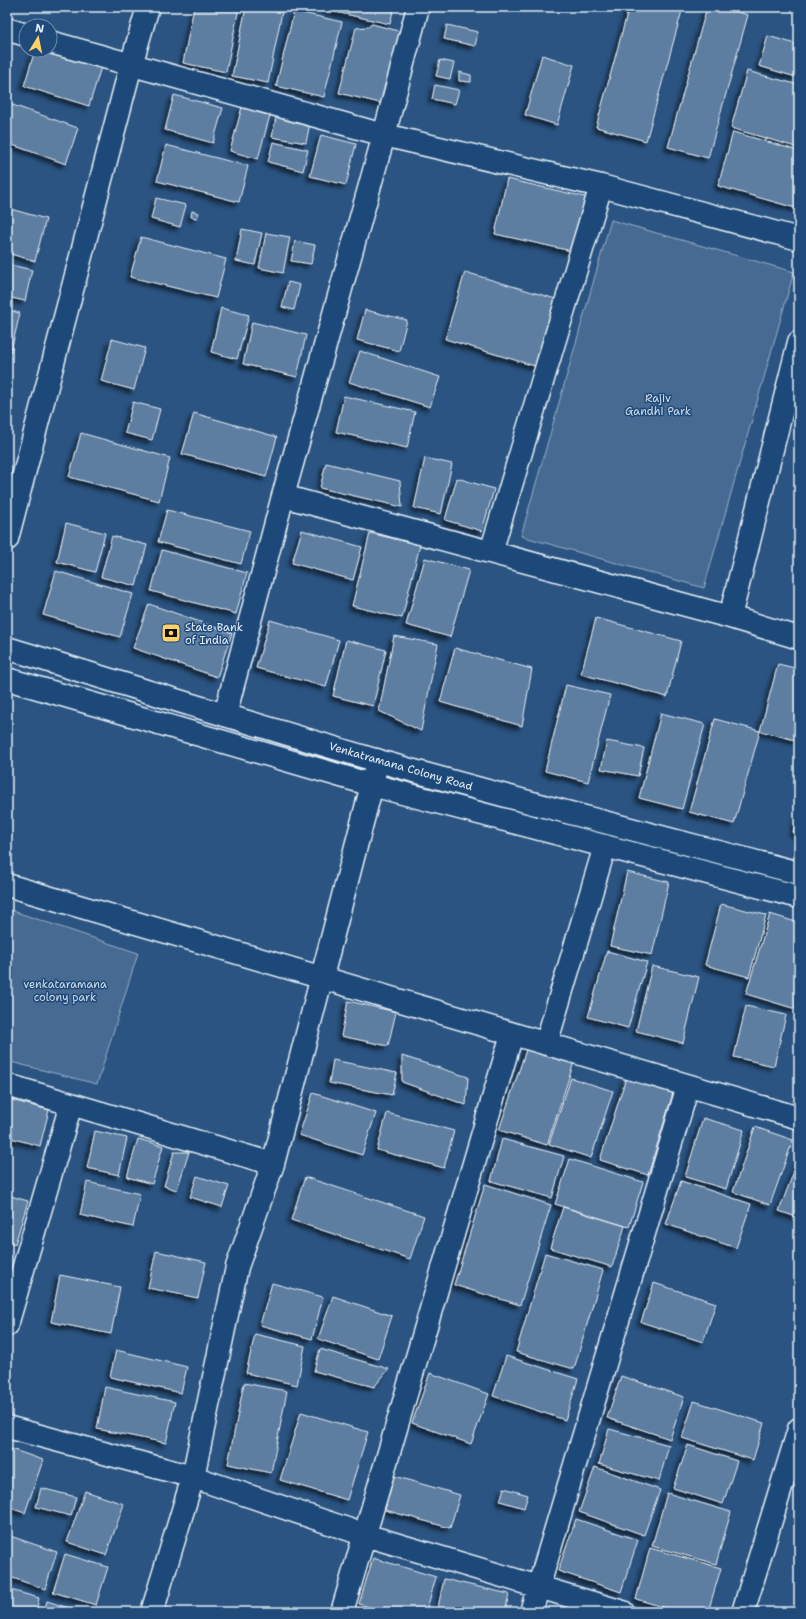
<svg xmlns="http://www.w3.org/2000/svg" width="806" height="1619" font-family="'Shantell Sans',sans-serif">
  <style>
    .green { fill: #476b93; stroke: #98aec6 }
    .building { fill: #5d7da1; stroke: #e8f1f8; filter: url(#shadow) }
    .lines { fill: none; stroke-linecap: round; stroke-linejoin: round }
    .street-casing { stroke: #e8f1f8; stroke-width: 25 }
    .secondary-casing { stroke: #e8f1f8; stroke-width: 25 }
    .street { stroke: #1f4a7a; stroke-width: 22 }
    .secondary { stroke: #1f4a7a; stroke-width: 22 }
    .labels { text-anchor: middle; stroke-width: 3; stroke-linejoin: round; paint-order: stroke }
    .park-label { font-size: 11px; fill: #d0dde9; stroke: #1f4a7a }
    .poi-label { font-size: 11px; fill: #e8f1f8; stroke: #1f4a7a; text-anchor: start }
    .street-label { font-size: 11px; fill: #e8f1f8; stroke: #1f4a7a }
  </style>
  <defs>
    <filter id="shadow"><feDropShadow dx="-3.5" dy="3.5" stdDeviation="2" flood-color="#0009"/></filter>
  </defs>
  <rect width="100%" height="100%" fill="#2b5482"/>
  <filter id="ink" filterUnits="userSpaceOnUse"><feTurbulence type="fractalNoise" baseFrequency=".025" numOctaves="2"/><feDisplacementMap in="SourceGraphic" scale="8" xChannelSelector="R" yChannelSelector="G"/><feConvolveMatrix kernelMatrix="1 2 1 2 8 2 1 2 1" color-interpolation-filters="sRGB"/></filter>
  <g filter="url(#ink)">
    <path class="green" d="M 611,220 L 794,272 L 704,588 L 521,536 Z
      M 7,909 L 138,953 L 97,1084 L 7,1061 Z"/>
    <path class="building" d="M 194,7 L 239,7 L 226,72 L 183,63 Z
      M 246,7 L 257,7 L 282,12 L 268,83 L 232,76 Z
      M 313,7 L 394,7 L 390,24 Z
      M 629,7 L 683,7 L 646,141 L 596,127 Z
      M 707,7 L 721,7 L 748,15 L 708,158 L 668,147 Z
      M 294,11 L 342,22 L 324,97 L 276,86 Z
      M 372,24 L 406,33 L 388,105 L 339,93 L 356,28 L 368,27 Z
      M 447,25 L 478,32 L 475,46 L 444,39 Z
      M 768,36 L 799,45 L 799,78 L 759,66 Z
      M 35,50 L 44,50 L 101,67 L 89,106 L 24,86 Z
      M 542,55 L 574,65 L 557,125 L 525,115 Z
      M 440,60 L 454,63 L 450,79 L 436,76 Z
      M 747,71 L 799,85 L 799,148 L 731,128 Z
      M 459,72 L 471,75 L 471,82 L 459,81 Z
      M 435,85 L 459,90 L 455,104 L 432,99 Z
      M 174,95 L 223,108 L 213,143 L 165,130 Z
      M 7,103 L 78,128 L 66,164 L 7,143 Z
      M 242,107 L 270,115 L 258,159 L 230,151 Z
      M 276,117 L 310,123 L 306,143 L 272,137 Z
      M 733,132 L 799,151 L 799,209 L 718,186 Z
      M 321,135 L 356,144 L 346,185 L 310,176 Z
      M 273,142 L 308,150 L 303,171 L 268,162 Z
      M 166,145 L 248,166 L 239,202 L 157,181 Z
      M 507,179 L 589,198 L 576,252 L 495,234 Z
      M 156,198 L 186,205 L 180,227 L 151,219 Z
      M 7,208 L 46,219 L 35,261 L 7,253 Z
      M 192,211 L 199,213 L 197,218 L 191,217 Z
      M 242,229 L 262,233 L 255,265 L 236,261 Z
      M 266,233 L 290,237 L 283,273 L 259,268 Z
      M 141,237 L 226,259 L 216,298 L 130,277 Z
      M 295,241 L 315,245 L 311,264 L 291,261 Z
      M 7,264 L 32,270 L 25,301 L 7,297 Z
      M 465,272 L 559,300 L 538,367 L 445,339 Z
      M 288,282 L 300,285 L 294,310 L 282,307 Z
      M 221,308 L 249,315 L 237,359 L 211,352 Z
      M 7,310 L 20,313 L 10,355 L 7,354 Z
      M 365,310 L 407,320 L 399,351 L 357,340 Z
      M 252,322 L 306,335 L 297,377 L 243,364 Z
      M 112,339 L 145,348 L 134,390 L 101,381 Z
      M 360,351 L 440,377 L 430,407 L 349,382 Z
      M 344,396 L 415,412 L 407,448 L 336,432 Z
      M 133,402 L 160,409 L 152,440 L 125,433 Z
      M 194,413 L 277,437 L 266,477 L 182,454 Z
      M 81,433 L 170,458 L 159,501 L 69,477 Z
      M 425,458 L 452,464 L 441,514 L 414,508 Z
      M 326,463 L 400,481 L 402,507 L 320,488 Z
      M 457,478 L 494,489 L 482,531 L 445,520 Z
      M 167,510 L 250,531 L 241,564 L 158,542 Z
      M 66,523 L 105,533 L 95,572 L 57,562 Z
      M 302,530 L 362,547 L 353,580 L 292,563 Z
      M 370,533 L 420,545 L 402,618 L 352,606 Z
      M 112,536 L 147,545 L 136,586 L 101,577 Z
      M 162,550 L 247,573 L 236,614 L 151,591 Z
      M 425,558 L 469,570 L 450,637 L 406,625 Z
      M 56,571 L 133,594 L 120,637 L 43,615 Z
      M 149,604 L 232,633 L 217,677 L 133,648 Z
      M 596,618 L 681,641 L 667,697 L 581,674 Z
      M 270,620 L 339,640 L 326,687 L 256,668 Z
      M 394,636 L 438,644 L 421,731 L 379,711 Z
      M 346,640 L 386,650 L 373,706 L 333,696 Z
      M 455,648 L 532,669 L 522,726 L 440,702 Z
      M 778,664 L 799,669 L 799,741 L 760,731 Z
      M 566,685 L 610,695 L 588,782 L 545,771 Z
      M 661,713 L 705,724 L 682,809 L 639,798 Z
      M 715,719 L 760,731 L 734,824 L 689,812 Z
      M 607,741 L 644,748 L 638,776 L 601,769 Z
      M 799,811 L 799,834 L 793,833 Z
      M 627,872 L 669,882 L 652,955 L 610,946 Z
      M 721,904 L 766,915 L 749,977 L 705,965 Z
      M 770,914 L 799,923 L 799,1010 L 746,994 Z
      M 607,951 L 647,962 L 628,1028 L 588,1017 Z
      M 652,966 L 699,977 L 683,1043 L 636,1031 Z
      M 348,1001 L 396,1012 L 388,1046 L 341,1036 Z
      M 746,1006 L 786,1015 L 774,1066 L 734,1057 Z
      M 529,1041 L 576,1056 L 547,1145 L 499,1130 Z
      M 402,1056 L 468,1077 L 466,1105 L 402,1082 Z
      M 333,1060 L 397,1073 L 392,1095 L 329,1083 Z
      M 571,1078 L 613,1091 L 591,1158 L 549,1144 Z
      M 626,1078 L 673,1093 L 648,1175 L 600,1160 Z
      M 313,1093 L 376,1113 L 362,1155 L 299,1135 Z
      M 7,1099 L 49,1110 L 40,1146 L 7,1137 Z
      M 387,1113 L 454,1131 L 444,1168 L 377,1150 Z
      M 703,1118 L 744,1130 L 726,1189 L 685,1177 Z
      M 755,1127 L 793,1140 L 770,1205 L 733,1192 Z
      M 95,1131 L 127,1138 L 119,1175 L 87,1168 Z
      M 138,1139 L 163,1146 L 152,1184 L 127,1177 Z
      M 502,1139 L 564,1156 L 552,1198 L 491,1181 Z
      M 174,1152 L 189,1152 L 177,1190 L 164,1186 Z
      M 799,1158 L 799,1218 L 779,1211 Z
      M 570,1159 L 643,1182 L 629,1227 L 555,1204 Z
      M 197,1176 L 229,1186 L 222,1207 L 190,1197 Z
      M 305,1177 L 424,1216 L 410,1259 L 291,1220 Z
      M 681,1181 L 751,1204 L 736,1248 L 666,1224 Z
      M 87,1182 L 140,1194 L 133,1227 L 80,1215 Z
      M 485,1184 L 551,1205 L 520,1305 L 454,1285 Z
      M 7,1195 L 28,1201 L 15,1244 L 7,1242 Z
      M 563,1207 L 625,1226 L 612,1267 L 550,1248 Z
      M 156,1251 L 206,1262 L 198,1298 L 148,1288 Z
      M 545,1253 L 603,1270 L 574,1369 L 516,1352 Z
      M 60,1275 L 120,1287 L 111,1334 L 51,1322 Z
      M 272,1283 L 323,1297 L 312,1339 L 260,1325 Z
      M 654,1283 L 716,1303 L 703,1342 L 641,1322 Z
      M 333,1296 L 392,1316 L 378,1359 L 318,1339 Z
      M 255,1334 L 305,1346 L 297,1385 L 246,1373 Z
      M 320,1349 L 389,1369 L 374,1387 L 314,1371 Z
      M 116,1350 L 187,1367 L 181,1393 L 110,1377 Z
      M 506,1356 L 578,1379 L 565,1420 L 493,1396 Z
      M 430,1373 L 489,1394 L 471,1444 L 412,1423 Z
      M 621,1376 L 684,1397 L 670,1439 L 607,1418 Z
      M 244,1383 L 287,1391 L 271,1473 L 228,1464 Z
      M 105,1387 L 175,1402 L 166,1443 L 97,1429 Z
      M 694,1401 L 764,1423 L 753,1460 L 682,1438 Z
      M 301,1412 L 368,1432 L 347,1500 L 280,1480 Z
      M 609,1429 L 669,1445 L 659,1481 L 599,1464 Z
      M 688,1445 L 737,1461 L 723,1504 L 673,1488 Z
      M 8,1448 L 43,1460 L 25,1513 L 7,1507 Z
      M 595,1467 L 660,1490 L 644,1535 L 579,1512 Z
      M 394,1476 L 460,1495 L 450,1528 L 385,1510 Z
      M 41,1488 L 76,1497 L 71,1516 L 36,1507 Z
      M 504,1488 L 528,1495 L 524,1508 L 500,1501 Z
      M 85,1491 L 124,1504 L 106,1555 L 67,1542 Z
      M 667,1493 L 731,1512 L 716,1564 L 652,1546 Z
      M 576,1519 L 638,1540 L 621,1592 L 558,1571 Z
      M 7,1535 L 57,1552 L 45,1589 L 7,1576 Z
      M 650,1548 L 721,1568 L 708,1612 L 680,1612 L 636,1599 Z
      M 65,1554 L 108,1567 L 96,1605 L 53,1592 Z
      M 373,1558 L 436,1577 L 426,1612 L 386,1612 L 359,1604 Z
      M 444,1579 L 509,1594 L 505,1612 L 437,1612 Z
      M 7,1589 L 39,1598 L 36,1612 L 7,1612 Z
      M 47,1601 L 81,1612 L 44,1612 Z"/>
    <g class="lines">
      <g class="street-casing">
        <path id="street" d="M 7,29 L 26,35
          M 50,42 L 384,135 L 601,186 L 491,552
          M 601,186 L 799,239
          M 283,496 L 730,617 L 799,638
          M 7,539 L 131,65 L 148,7
          M 730,617 L 799,342
          M 225,715 L 283,496 L 384,135 L 418,7
          M 7,885 L 799,1118
          M 546,1044 L 605,846
          M 7,1085 L 273,1164
          M 7,1325 L 71,1104
          M 7,1427 L 193,1477 L 365,1535 L 623,1612
          M 152,1612 L 193,1477 L 237,1267 L 273,1164 L 372,785 L 377,760
          M 342,1612 L 512,1034
          M 531,1612 L 688,1086"/>
      </g>
      <g class="secondary-casing">
        <path id="secondary" d="M 7,648 C 130,686 252,724 375,760 C 516,800 658,836 799,873
          M 7,679 L 372,785 L 799,897
          M 743,1612 L 799,1429"/>
      </g>
      <use href="#street" class="street"/>
      <use href="#secondary" class="secondary"/>
    </g>
  </g>
  <defs>
    <g id="bank-square" transform="scale(1)"><rect x="-9" y="-9" width="18" height="18" rx="4" fill="#ffd166" stroke="#1f4a7a"/><path d="M-6-4H6V4H-6ZM0-2.3a2.3 2.3 0 1 0 0 4.6a2.3 2.3 0 1 0 0-4.6Z" fill="#111"/></g>
  </defs>
  <g fill-rule="evenodd">
    <use href="#bank-square" x="171" y="633"/>
  </g>
  <g class="labels">
    <g class="park-label">
      <text x="658" y="402">Rajiv<tspan x="658" dy="13">Gandhi Park</tspan></text>
      <text x="65" y="988">venkataramana<tspan x="65" dy="13">colony park</tspan></text>
    </g>
    <g class="poi-label">
      <text x="185" y="631">State Bank<tspan x="185" dy="13">of India</tspan></text>
    </g>
    <g class="street-label">
      <text transform="translate(401 766) rotate(16)" y="4">Venkatramana Colony Road</text>
    </g>
  </g>
  <rect width="806" height="1619" fill="none" stroke="#1f4a7a" stroke-width="24"/>
  <rect x="12" y="12" width="782" height="1595" fill="none" stroke="#e8f1f8" stroke-width="1.5" filter="url(#ink)"/>
  <g transform="translate(38 38) rotate(10)"><circle r="19" fill="#1f4a7a" stroke="#6f8dac"/>
  <path d="M0-3L7 15L0 10L-7 15Z" fill="#ffd166"/>
  <text y="-6" font-size="11" font-weight="bold" text-anchor="middle" fill="#e8f1f8">N</text>
  </g>
</svg>
